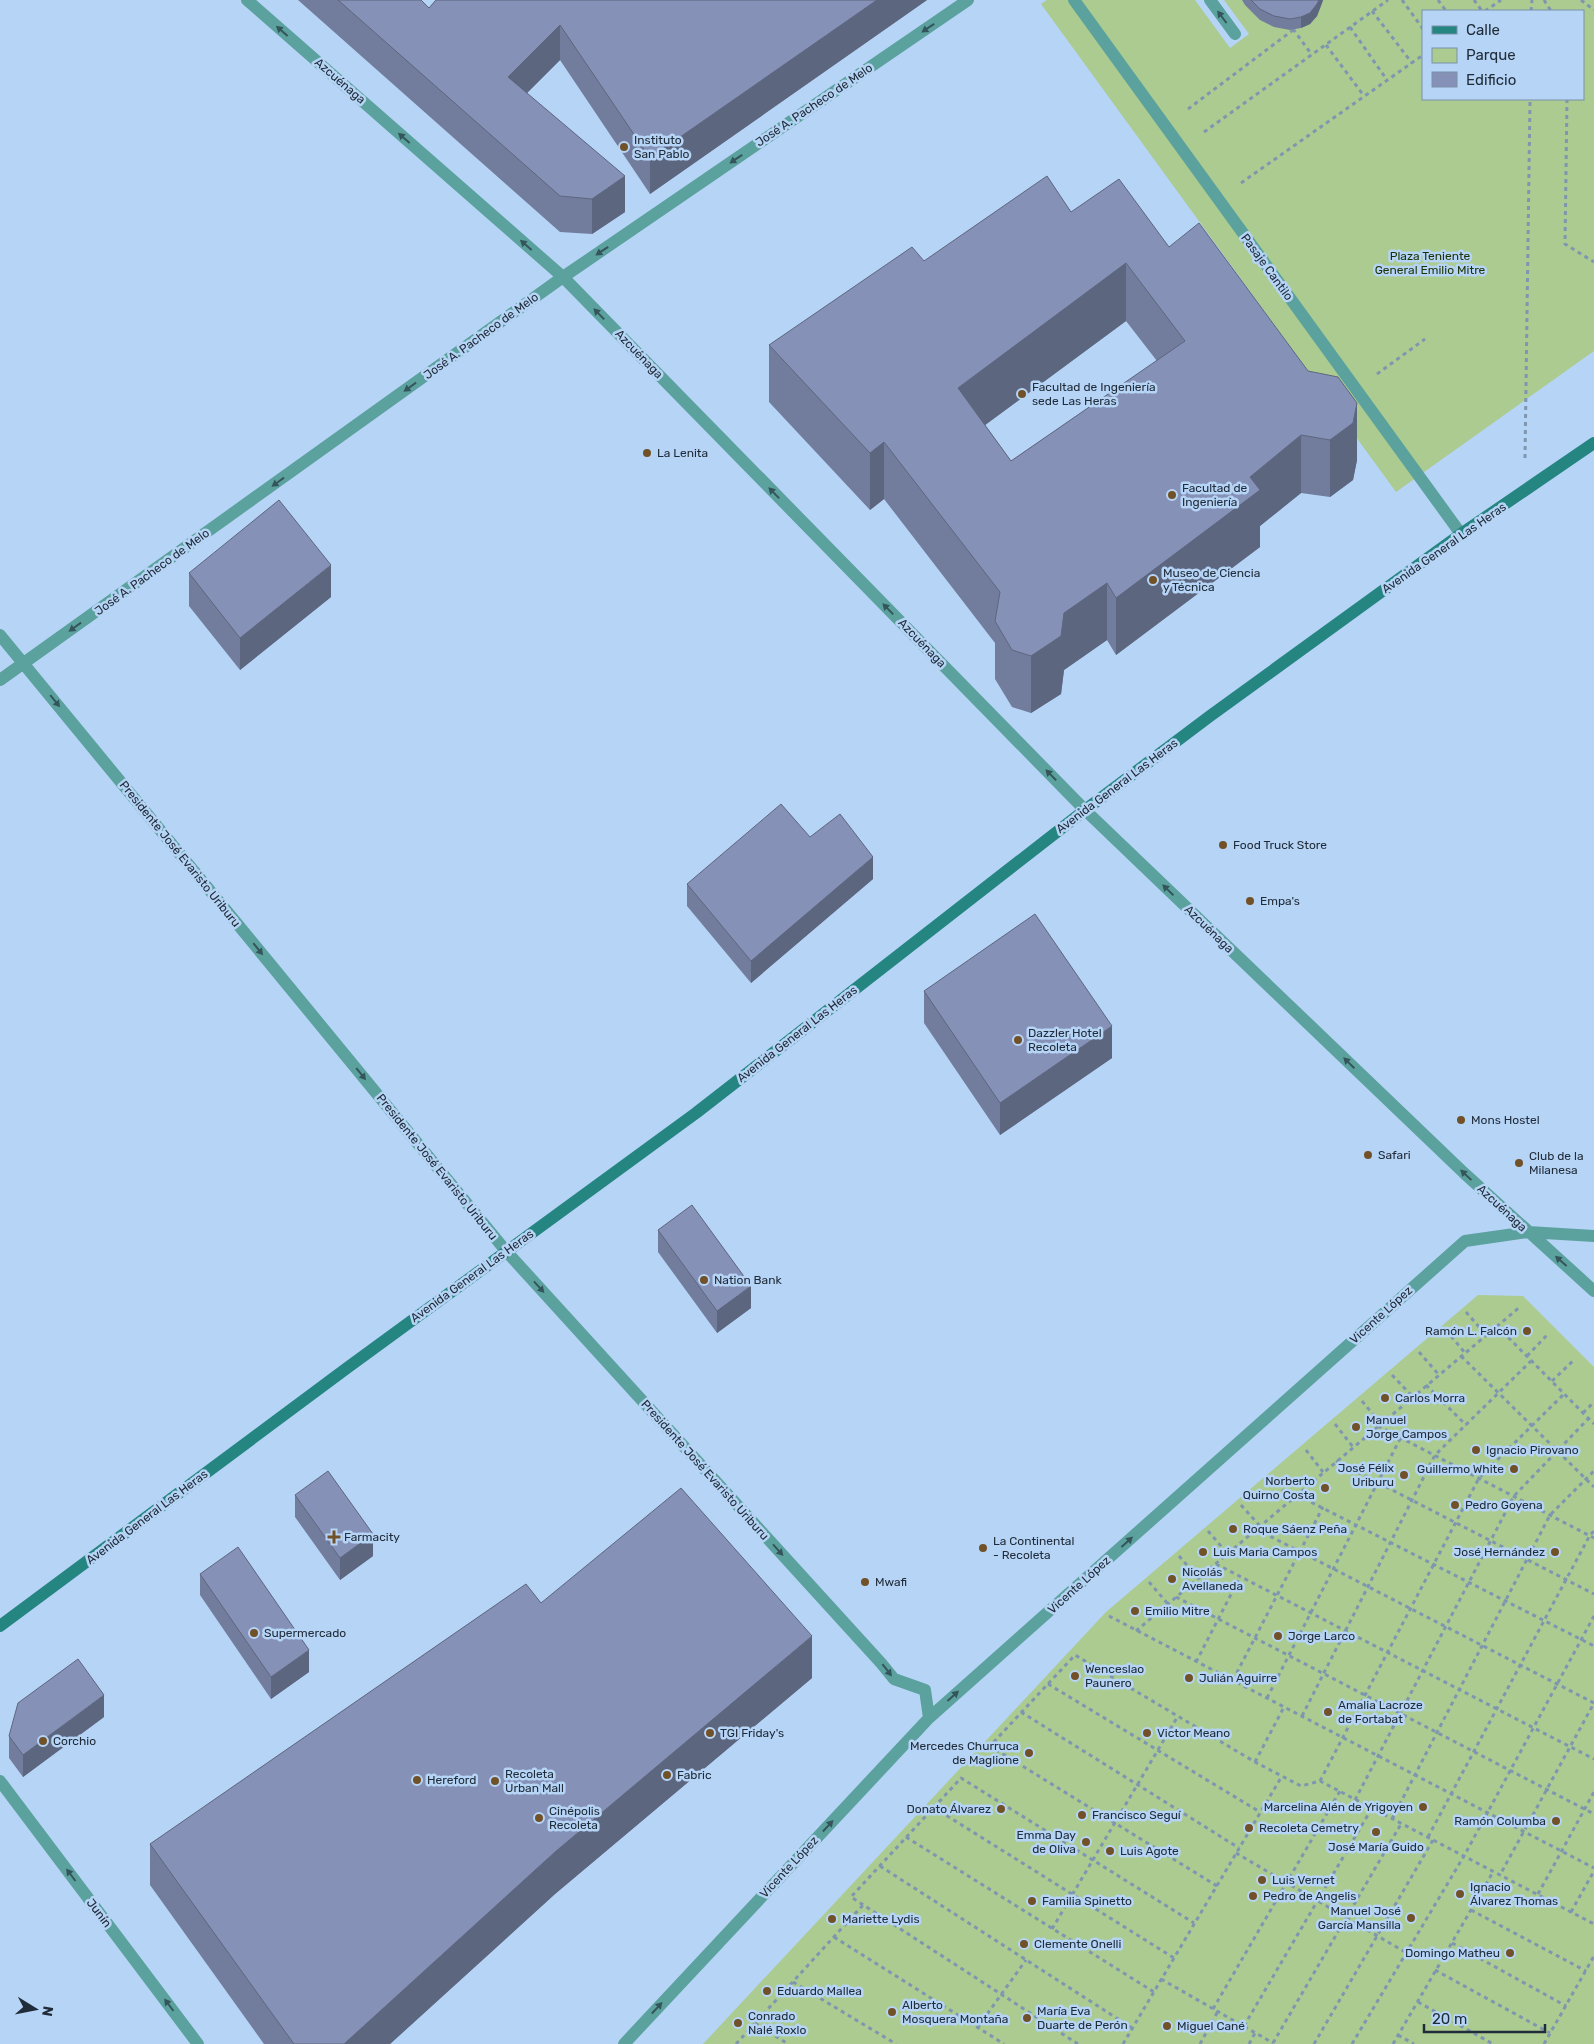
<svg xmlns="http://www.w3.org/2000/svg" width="1594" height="2044" font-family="Rubik,sans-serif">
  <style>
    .green { fill: #abcb90; fill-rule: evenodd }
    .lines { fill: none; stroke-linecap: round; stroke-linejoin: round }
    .path { stroke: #7f96b0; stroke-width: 3; stroke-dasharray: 4 4; stroke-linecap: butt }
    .service { stroke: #5ba19d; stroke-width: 12 }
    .pedestrian { stroke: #5ba19d; stroke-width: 12 }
    .minor { stroke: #5ba19d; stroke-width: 12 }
    .secondary { stroke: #248581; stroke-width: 12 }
    .wall { fill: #727d9d; fill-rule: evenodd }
    .shaded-wall { fill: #5d667f }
    .building { fill: #8591b6; stroke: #5d667f; fill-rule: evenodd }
    .oneway { fill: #35555c }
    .poi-dot { fill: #715127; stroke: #b6d4f6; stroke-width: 2 }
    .labels { text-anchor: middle; stroke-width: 5; stroke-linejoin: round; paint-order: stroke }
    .street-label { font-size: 12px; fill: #202c39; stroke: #b6d4f6 }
    .poi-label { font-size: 12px; fill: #202c39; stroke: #b6d4f6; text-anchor: start }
    .park-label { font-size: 12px; fill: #1b3100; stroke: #b6d4f6 }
  </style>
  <rect width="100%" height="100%" fill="#b6d4f6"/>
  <path class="green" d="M 1047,0 L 1195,0 L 1230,48 L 1249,34 L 1224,0 L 1594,0 L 1594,351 L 1396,492 L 1041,4 ZM 1423,11 L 1583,11 L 1583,99 L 1423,99 Z
    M 1478,1295 L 1523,1296 L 1594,1367 L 1594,2044 L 703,2044 L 1106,1612 Z"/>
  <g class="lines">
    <path class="path" d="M 1402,0 L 1423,29
      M 1438,0 L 1446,11
      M 1474,0 L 1482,11
      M 1544,0 L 1551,11
      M 1581,0 L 1594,10
      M 1372,11 L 1412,63
      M 1485,11 L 1501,0
      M 1531,11 L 1532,0
      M 1350,27 L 1387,80
      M 1293,29 L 1312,55
      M 1326,45 L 1364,96
      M 1567,99 L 1565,244 L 1594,262
      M 1188,109 L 1293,30
      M 1204,132 L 1388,0
      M 1241,183 L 1423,55
      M 1377,374 L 1425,339
      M 1525,458 L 1530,99
      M 1466,1312 L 1486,1335
      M 1497,1326 L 1594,1424
      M 1446,1330 L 1465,1353
      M 1419,1352 L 1439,1375
      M 1461,1356 L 1594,1487
      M 1527,1356 L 1549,1333
      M 1392,1375 L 1413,1397
      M 1552,1381 L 1575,1359
      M 1426,1385 L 1466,1425
      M 1362,1401 L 1381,1424
      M 1583,1413 L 1594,1402
      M 1335,1424 L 1353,1447
      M 1378,1426 L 1594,1538
      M 1306,1450 L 1323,1472
      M 1336,1461 L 1594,1594
      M 1272,1477 L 1291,1500
      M 1297,1495 L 1594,1646
      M 1241,1505 L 1260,1526
      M 1256,1529 L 1594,1703 L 1500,1875
      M 1208,1531 L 1227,1553
      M 1179,1556 L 1198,1578
      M 1216,1564 L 1594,1759
      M 1149,1582 L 1168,1604
      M 1176,1597 L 1594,1814
      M 1109,1616 L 1594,1868
      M 1136,1631 L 1521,1306
      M 1196,1662 L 1240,1577
      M 1233,1680 L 1323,1507
      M 1048,1684 L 1260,1812
      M 1267,1698 L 1401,1437
      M 1021,1712 L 1239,1848
      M 1302,1716 L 1435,1455 L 1531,1361
      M 1255,1762 L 1284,1707
      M 1320,1781 L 1479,1478 L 1564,1394
      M 1355,1800 L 1514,1496 L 1588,1419
      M 933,1807 L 1174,1958
      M 1392,1819 L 1550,1515 L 1594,1471
      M 906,1837 L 1154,1992
      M 1428,1837 L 1590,1535 L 1594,1531
      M 1236,1853 L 1405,1952
      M 880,1866 L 1132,2028
      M 1217,1886 L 990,1746 L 1075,1655 L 1255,1762 L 1301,1786 L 1320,1781 L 1594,1924
      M 1538,1894 L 1594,1792
      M 1471,1910 L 1586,1971
      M 1571,1912 L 1594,1871
      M 1052,1929 L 1178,1716
      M 834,1937 L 1004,2044
      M 1452,1943 L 1566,2006
      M 1435,1970 L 1550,2033
      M 1161,1979 L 1273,2043
      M 793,1982 L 896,2044
      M 1418,2002 L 1493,2044
      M 1213,2009 L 1340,1791
      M 755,2023 L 788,2044
      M 1244,2026 L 1372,1808
      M 978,2027 L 1026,1960
      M 1398,2035 L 1414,2044
      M 1273,2043 L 1401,1824
      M 736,2044 L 863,1905
      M 1078,2044 L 851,1897 L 961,1778 L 1194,1923
      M 1123,2044 L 1282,1776
      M 1200,2044 L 1218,2011
      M 1249,2044 L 1255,2033
      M 1314,2044 L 1433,1840
      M 1352,2044 L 1464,1856 L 1594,1616
      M 1393,2044 L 1493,1872
      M 1544,2044 L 1594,1956"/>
    <path class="service" d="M 1210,0 L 1235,34"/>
    <path class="pedestrian" d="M 1074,0 L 1461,534"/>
    <path class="minor" d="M 247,0 L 563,277 L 1085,810 L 1464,1173 L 1594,1291
      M 0,635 L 506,1251 L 881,1663 L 894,1679 L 925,1690 L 929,1718
      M 0,680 L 563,277 L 968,0
      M 0,1781 L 198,2044
      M 624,2044 L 929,1718 L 1465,1241 L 1528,1232 L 1594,1236"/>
    <path class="secondary" d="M 0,1626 L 347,1368 L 696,1113 L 1085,810 L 1210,716 L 1461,534 L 1594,443"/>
  </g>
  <path class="wall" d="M 298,0 L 421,0 L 429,8 L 436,0 L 927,0 L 650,194 L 560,60 L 527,93 L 625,212 L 592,234 L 560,232 Z
    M 1242,0 L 1323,0 L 1322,3 L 1317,16 L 1310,24 L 1301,28 L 1290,30 L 1274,27 L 1260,20 L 1245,5 Z
    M 1071,212 L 1169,247 L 1357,460 L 1353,480 L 1330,497 L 1301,493 L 1260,526 L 1260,547 L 1116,655 L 1107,640 L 1064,670 L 1061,694 L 1031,713 L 1012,707 L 995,679 L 995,643 L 884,499 L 870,510 L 769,402 L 769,345 L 924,261 ZM 1126,321 L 1157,361 L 1011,461 L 985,425 Z
    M 189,573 L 331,597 L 240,670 L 189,606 Z
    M 810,837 L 873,879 L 751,983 L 687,906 L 687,884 Z
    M 924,991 L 1112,1058 L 1000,1135 L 924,1023 Z
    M 658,1230 L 751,1308 L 717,1333 L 658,1252 Z
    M 295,1495 L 373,1556 L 340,1580 L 295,1517 Z
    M 200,1574 L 309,1672 L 271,1699 L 200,1595 Z
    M 541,1603 L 812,1678 L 555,1894 L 390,2044 L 264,2044 L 150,1885 L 150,1844 Z
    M 104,1717 L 23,1777 L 9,1758 L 9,1736 Z"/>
  <path class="shaded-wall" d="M 877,0 L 927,0 L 650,194 L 650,158 Z
    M 1319,0 L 1323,0 L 1322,3 L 1317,16 L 1310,24 L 1301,28 L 1301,17 Z
    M 560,25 L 560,60 L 508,112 L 508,77 Z
    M 625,176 L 625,212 L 592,234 L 592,199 Z
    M 1126,263 L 1126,321 L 958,445 L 958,388 Z
    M 1357,403 L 1357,460 L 1353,480 L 1330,497 L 1330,440 Z
    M 1301,435 L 1301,493 L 1260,526 L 1260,547 L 1116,655 L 1116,598 L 1250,477 Z
    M 884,442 L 884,499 L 870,510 L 870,453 Z
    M 331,565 L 331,597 L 240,670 L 240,638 Z
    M 1107,583 L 1107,640 L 1064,670 L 1061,694 L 1031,713 L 1031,656 L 1064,613 Z
    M 873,857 L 873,879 L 751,983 L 751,961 Z
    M 1112,1026 L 1112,1058 L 1000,1135 L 1000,1103 Z
    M 751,1286 L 751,1308 L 717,1333 L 717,1311 Z
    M 373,1534 L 373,1556 L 340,1580 L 340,1558 Z
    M 812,1636 L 812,1678 L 555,1894 L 390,2044 L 344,2044 L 555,1852 Z
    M 309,1650 L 309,1672 L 271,1699 L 271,1677 Z
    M 104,1695 L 104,1717 L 23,1777 L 23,1755 Z"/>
  <path class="building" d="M 338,0 L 421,0 L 429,8 L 436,0 L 877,0 L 650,158 L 560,25 L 508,77 L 625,176 L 592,199 L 560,196 Z
    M 1251,0 L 1319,0 L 1317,4 L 1310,13 L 1301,17 L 1290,19 L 1274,16 L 1260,9 Z
    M 1047,176 L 1071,212 L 1119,179 L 1169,247 L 1199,223 L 1308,371 L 1338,377 L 1357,403 L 1353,423 L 1330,440 L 1301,435 L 1250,477 L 1260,490 L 1116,598 L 1107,583 L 1064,613 L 1061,636 L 1031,656 L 1012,650 L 995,621 L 1000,592 L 884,442 L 870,453 L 769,345 L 912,247 L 924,261 ZM 1126,263 L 1185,341 L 1011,461 L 958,388 Z
    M 279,500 L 331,565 L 240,638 L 189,573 Z
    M 781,804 L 810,837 L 840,814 L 873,857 L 751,961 L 687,884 Z
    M 1035,914 L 1112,1026 L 1000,1103 L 924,991 Z
    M 692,1205 L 751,1286 L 717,1311 L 658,1230 Z
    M 328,1471 L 373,1534 L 340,1558 L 295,1495 Z
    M 681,1488 L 812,1636 L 555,1852 L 344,2044 L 294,2044 L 150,1844 L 526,1584 L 541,1603 Z
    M 238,1547 L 309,1650 L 271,1677 L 200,1574 Z
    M 78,1659 L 104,1695 L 23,1755 L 9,1736 L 18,1703 Z"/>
  <defs><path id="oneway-solid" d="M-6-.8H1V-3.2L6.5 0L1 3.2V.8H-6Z" transform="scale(1.25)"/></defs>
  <g class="oneway">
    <use href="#oneway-solid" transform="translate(1222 17) rotate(-127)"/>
    <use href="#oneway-solid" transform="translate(928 28) rotate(146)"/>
    <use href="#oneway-solid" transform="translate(282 31) rotate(-139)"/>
    <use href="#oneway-solid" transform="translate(404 138) rotate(-139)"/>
    <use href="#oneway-solid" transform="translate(736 159) rotate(146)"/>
    <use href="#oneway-solid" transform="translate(526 245) rotate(-139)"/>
    <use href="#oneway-solid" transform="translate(602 251) rotate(146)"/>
    <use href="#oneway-solid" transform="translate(599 314) rotate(-134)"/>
    <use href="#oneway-solid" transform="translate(410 387) rotate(144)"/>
    <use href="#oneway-solid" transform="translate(278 482) rotate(144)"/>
    <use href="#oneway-solid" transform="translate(774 493) rotate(-134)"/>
    <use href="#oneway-solid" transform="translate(888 609) rotate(-134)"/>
    <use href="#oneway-solid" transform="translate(75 627) rotate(144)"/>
    <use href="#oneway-solid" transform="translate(55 701) rotate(51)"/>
    <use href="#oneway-solid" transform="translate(1051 775) rotate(-134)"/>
    <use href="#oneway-solid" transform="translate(1168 890) rotate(-136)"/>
    <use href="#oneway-solid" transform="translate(258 949) rotate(51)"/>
    <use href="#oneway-solid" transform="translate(1349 1063) rotate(-136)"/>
    <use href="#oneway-solid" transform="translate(361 1074) rotate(51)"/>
    <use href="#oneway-solid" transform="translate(1466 1175) rotate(-137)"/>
    <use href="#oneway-solid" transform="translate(1561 1261) rotate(-139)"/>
    <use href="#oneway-solid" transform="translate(539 1287) rotate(48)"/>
    <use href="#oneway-solid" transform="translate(1127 1542) rotate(-42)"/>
    <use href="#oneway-solid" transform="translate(778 1550) rotate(48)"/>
    <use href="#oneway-solid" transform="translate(887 1670) rotate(52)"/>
    <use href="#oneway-solid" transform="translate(953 1696) rotate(-42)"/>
    <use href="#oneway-solid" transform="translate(828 1826) rotate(-47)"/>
    <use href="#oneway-solid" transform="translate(71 1875) rotate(-127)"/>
    <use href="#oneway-solid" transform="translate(169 2005) rotate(-127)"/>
    <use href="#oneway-solid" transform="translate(657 2008) rotate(-47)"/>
  </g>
  <g class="poi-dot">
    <circle cx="624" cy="147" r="5"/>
    <circle cx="1022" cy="394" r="5"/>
    <circle cx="647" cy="453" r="5"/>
    <circle cx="1172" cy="495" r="5"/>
    <circle cx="1153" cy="580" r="5"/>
    <circle cx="1223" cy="845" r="5"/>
    <circle cx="1250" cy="901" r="5"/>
    <circle cx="1018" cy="1040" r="5"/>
    <circle cx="1461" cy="1120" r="5"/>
    <circle cx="1368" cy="1155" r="5"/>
    <circle cx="1519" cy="1163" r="5"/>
    <circle cx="704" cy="1280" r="5"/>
    <circle cx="1527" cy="1331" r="5"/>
    <circle cx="1385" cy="1398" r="5"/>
    <circle cx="1356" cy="1427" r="5"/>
    <circle cx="1476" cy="1450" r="5"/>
    <circle cx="1514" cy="1469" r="5"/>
    <circle cx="1404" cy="1475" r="5"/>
    <circle cx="1325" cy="1488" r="5"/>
    <circle cx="1455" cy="1505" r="5"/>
    <circle cx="1233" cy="1529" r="5"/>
    <path d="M331.5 1529.5h5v5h5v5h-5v5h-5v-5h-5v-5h5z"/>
    <circle cx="983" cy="1548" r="5"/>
    <circle cx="1203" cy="1552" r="5"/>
    <circle cx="1555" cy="1552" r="5"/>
    <circle cx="1172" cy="1579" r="5"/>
    <circle cx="865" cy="1582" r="5"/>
    <circle cx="1135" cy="1611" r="5"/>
    <circle cx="254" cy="1633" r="5"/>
    <circle cx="1278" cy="1636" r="5"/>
    <circle cx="1075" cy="1676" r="5"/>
    <circle cx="1189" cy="1678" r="5"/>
    <circle cx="1328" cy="1712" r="5"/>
    <circle cx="710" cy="1733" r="5"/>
    <circle cx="1147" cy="1733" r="5"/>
    <circle cx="43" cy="1741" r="5"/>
    <circle cx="1029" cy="1753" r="5"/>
    <circle cx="667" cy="1775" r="5"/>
    <circle cx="417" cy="1780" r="5"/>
    <circle cx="495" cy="1781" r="5"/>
    <circle cx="1423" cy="1807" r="5"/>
    <circle cx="1001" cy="1809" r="5"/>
    <circle cx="1082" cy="1815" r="5"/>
    <circle cx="539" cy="1818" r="5"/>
    <circle cx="1556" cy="1821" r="5"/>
    <circle cx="1249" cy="1828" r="5"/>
    <circle cx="1376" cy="1832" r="5"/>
    <circle cx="1086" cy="1842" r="5"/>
    <circle cx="1110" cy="1851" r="5"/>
    <circle cx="1262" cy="1880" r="5"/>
    <circle cx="1460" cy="1894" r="5"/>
    <circle cx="1253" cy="1896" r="5"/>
    <circle cx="1032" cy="1901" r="5"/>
    <circle cx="1411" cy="1918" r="5"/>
    <circle cx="832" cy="1919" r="5"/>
    <circle cx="1024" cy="1944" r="5"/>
    <circle cx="1510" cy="1953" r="5"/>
    <circle cx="767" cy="1991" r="5"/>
    <circle cx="892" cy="2012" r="5"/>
    <circle cx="1027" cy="2018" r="5"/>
    <circle cx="738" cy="2023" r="5"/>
    <circle cx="1167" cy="2026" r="5"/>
  </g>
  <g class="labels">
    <g class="street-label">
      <text transform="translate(340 81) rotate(41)" y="4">Azcuénaga</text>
      <text transform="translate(814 105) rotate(-34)" y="4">José A. Pacheco de Melo</text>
      <text transform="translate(1267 267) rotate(54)" y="4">Pasaje Cantilo</text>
      <text transform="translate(481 336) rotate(-36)" y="4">José A. Pacheco de Melo</text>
      <text transform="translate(639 354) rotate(46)" y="4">Azcuénaga</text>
      <text transform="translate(1444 548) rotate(-35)" y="4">Avenida General Las Heras</text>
      <text transform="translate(152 572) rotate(-36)" y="4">José A. Pacheco de Melo</text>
      <text transform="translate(922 643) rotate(46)" y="4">Azcuénaga</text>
      <text transform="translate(1117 786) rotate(-37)" y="4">Avenida General Las Heras</text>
      <text transform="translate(180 854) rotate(51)" y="4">Presidente José Evaristo Uriburu</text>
      <text transform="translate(1209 929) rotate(44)" y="4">Azcuénaga</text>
      <text transform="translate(797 1034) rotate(-38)" y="4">Avenida General Las Heras</text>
      <text transform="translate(437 1167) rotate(51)" y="4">Presidente José Evaristo Uriburu</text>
      <text transform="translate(1502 1208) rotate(43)" y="4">Azcuénaga</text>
      <text transform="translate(472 1276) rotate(-36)" y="4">Avenida General Las Heras</text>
      <text transform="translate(1381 1315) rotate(-42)" y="4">Vicente López</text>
      <text transform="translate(705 1470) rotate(48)" y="4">Presidente José Evaristo Uriburu</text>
      <text transform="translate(147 1517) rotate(-37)" y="4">Avenida General Las Heras</text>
      <text transform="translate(1079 1585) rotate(-42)" y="4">Vicente López</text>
      <text transform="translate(789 1867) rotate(-47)" y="4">Vicente López</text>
      <text transform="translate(99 1913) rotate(53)" y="4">Junín</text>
    </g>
    <g class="poi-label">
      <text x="634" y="144">Instituto<tspan x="634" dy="14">San Pablo</tspan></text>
      <text x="1032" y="391">Facultad de Ingeniería<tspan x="1032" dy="14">sede Las Heras</tspan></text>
      <text x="657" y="457">La Lenita</text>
      <text x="1182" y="492">Facultad de<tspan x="1182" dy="14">Ingeniería</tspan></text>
      <text x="1163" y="577">Museo de Ciencia<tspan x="1163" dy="14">y Técnica</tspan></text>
      <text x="1233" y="849">Food Truck Store</text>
      <text x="1260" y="905">Empa's</text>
      <text x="1028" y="1037">Dazzler Hotel<tspan x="1028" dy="14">Recoleta</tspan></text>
      <text x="1471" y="1124">Mons Hostel</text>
      <text x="1378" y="1159">Safari</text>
      <text x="1529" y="1160">Club de la<tspan x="1529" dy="14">Milanesa</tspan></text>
      <text x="714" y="1284">Nation Bank</text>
      <text x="1517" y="1335" text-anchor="end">Ramón L. Falcón</text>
      <text x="1395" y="1402">Carlos Morra</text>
      <text x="1366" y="1424">Manuel<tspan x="1366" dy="14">Jorge Campos</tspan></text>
      <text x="1486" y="1454">Ignacio Pirovano</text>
      <text x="1394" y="1472" text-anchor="end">José Félix<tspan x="1394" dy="14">Uriburu</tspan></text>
      <text x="1504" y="1473" text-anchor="end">Guillermo White</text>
      <text x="1315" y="1485" text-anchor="end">Norberto<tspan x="1315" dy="14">Quirno Costa</tspan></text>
      <text x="1465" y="1509">Pedro Goyena</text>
      <text x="1243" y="1533">Roque Sáenz Peña</text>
      <text x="344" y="1541">Farmacity</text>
      <text x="993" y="1545">La Continental<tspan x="993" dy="14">- Recoleta</tspan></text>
      <text x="1213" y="1556">Luis Maria Campos</text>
      <text x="1545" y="1556" text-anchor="end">José Hernández</text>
      <text x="1182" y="1576">Nicolás<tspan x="1182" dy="14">Avellaneda</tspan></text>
      <text x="875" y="1586">Mwafi</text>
      <text x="1145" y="1615">Emilio Mitre</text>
      <text x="264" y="1637">Supermercado</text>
      <text x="1288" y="1640">Jorge Larco</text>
      <text x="1085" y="1673">Wenceslao<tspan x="1085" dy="14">Paunero</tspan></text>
      <text x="1199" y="1682">Julián Aguirre</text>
      <text x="1338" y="1709">Amalia Lacroze<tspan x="1338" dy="14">de Fortabat</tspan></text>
      <text x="720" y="1737">TGI Friday's</text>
      <text x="1157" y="1737">Victor Meano</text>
      <text x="53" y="1745">Corchio</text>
      <text x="1019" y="1750" text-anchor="end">Mercedes Churruca<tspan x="1019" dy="14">de Maglione</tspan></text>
      <text x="505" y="1778">Recoleta<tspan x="505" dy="14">Urban Mall</tspan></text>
      <text x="677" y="1779">Fabric</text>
      <text x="427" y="1784">Hereford</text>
      <text x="1413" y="1811" text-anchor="end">Marcelina Alén de Yrigoyen</text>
      <text x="991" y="1813" text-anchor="end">Donato Álvarez</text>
      <text x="549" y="1815">Cinépolis<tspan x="549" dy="14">Recoleta</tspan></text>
      <text x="1092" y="1819">Francisco Seguí</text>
      <text x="1546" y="1825" text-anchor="end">Ramón Columba</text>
      <text x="1259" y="1832">Recoleta Cemetry</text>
      <text x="1076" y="1839" text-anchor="end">Emma Day<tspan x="1076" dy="14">de Oliva</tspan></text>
      <text x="1376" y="1851" text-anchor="middle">José María Guido</text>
      <text x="1120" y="1855">Luis Agote</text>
      <text x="1272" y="1884">Luis Vernet</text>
      <text x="1470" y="1891">Ignacio<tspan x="1470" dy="14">Álvarez Thomas</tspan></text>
      <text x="1263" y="1900">Pedro de Angelis</text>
      <text x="1042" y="1905">Familia Spinetto</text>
      <text x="1401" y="1915" text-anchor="end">Manuel José<tspan x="1401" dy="14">García Mansilla</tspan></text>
      <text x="842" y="1923">Mariette Lydis</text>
      <text x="1034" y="1948">Clemente Onelli</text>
      <text x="1500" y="1957" text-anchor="end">Domingo Matheu</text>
      <text x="777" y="1995">Eduardo Mallea</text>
      <text x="902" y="2009">Alberto<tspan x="902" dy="14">Mosquera Montaña</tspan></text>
      <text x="1037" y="2015">María Eva<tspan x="1037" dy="14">Duarte de Perón</tspan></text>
      <text x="748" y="2020">Conrado<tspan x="748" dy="14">Nalé Roxlo</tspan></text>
      <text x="1177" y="2030">Miguel Cané</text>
    </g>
    <g class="park-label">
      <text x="1430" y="260">Plaza Teniente<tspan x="1430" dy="14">General Emilio Mitre</tspan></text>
    </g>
  </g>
  <rect x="1422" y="10" width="162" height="90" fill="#b6d4f6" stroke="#7a91aa"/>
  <rect x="1432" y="26" width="25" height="8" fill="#248581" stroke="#7a91aa"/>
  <text x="1466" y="35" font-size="15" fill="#202c39">Calle</text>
  <rect x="1432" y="48" width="25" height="15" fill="#abcb90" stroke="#7a91aa"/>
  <text x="1466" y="60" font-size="15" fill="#202c39">Parque</text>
  <rect x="1432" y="72" width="25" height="15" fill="#8591b6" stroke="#7a91aa"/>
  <text x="1466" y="85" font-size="15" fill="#202c39">Edificio</text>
  <g transform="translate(35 2009) rotate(100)" stroke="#b6d4f6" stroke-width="4" paint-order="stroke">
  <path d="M0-4L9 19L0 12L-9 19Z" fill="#202c39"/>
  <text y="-8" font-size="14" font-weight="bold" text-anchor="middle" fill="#202c39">N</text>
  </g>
  <path d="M1424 2024v8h121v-8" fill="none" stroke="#202c39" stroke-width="2.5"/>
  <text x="1432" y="2024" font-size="15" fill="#202c39" stroke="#b6d4f6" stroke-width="4" paint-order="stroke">20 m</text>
</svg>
